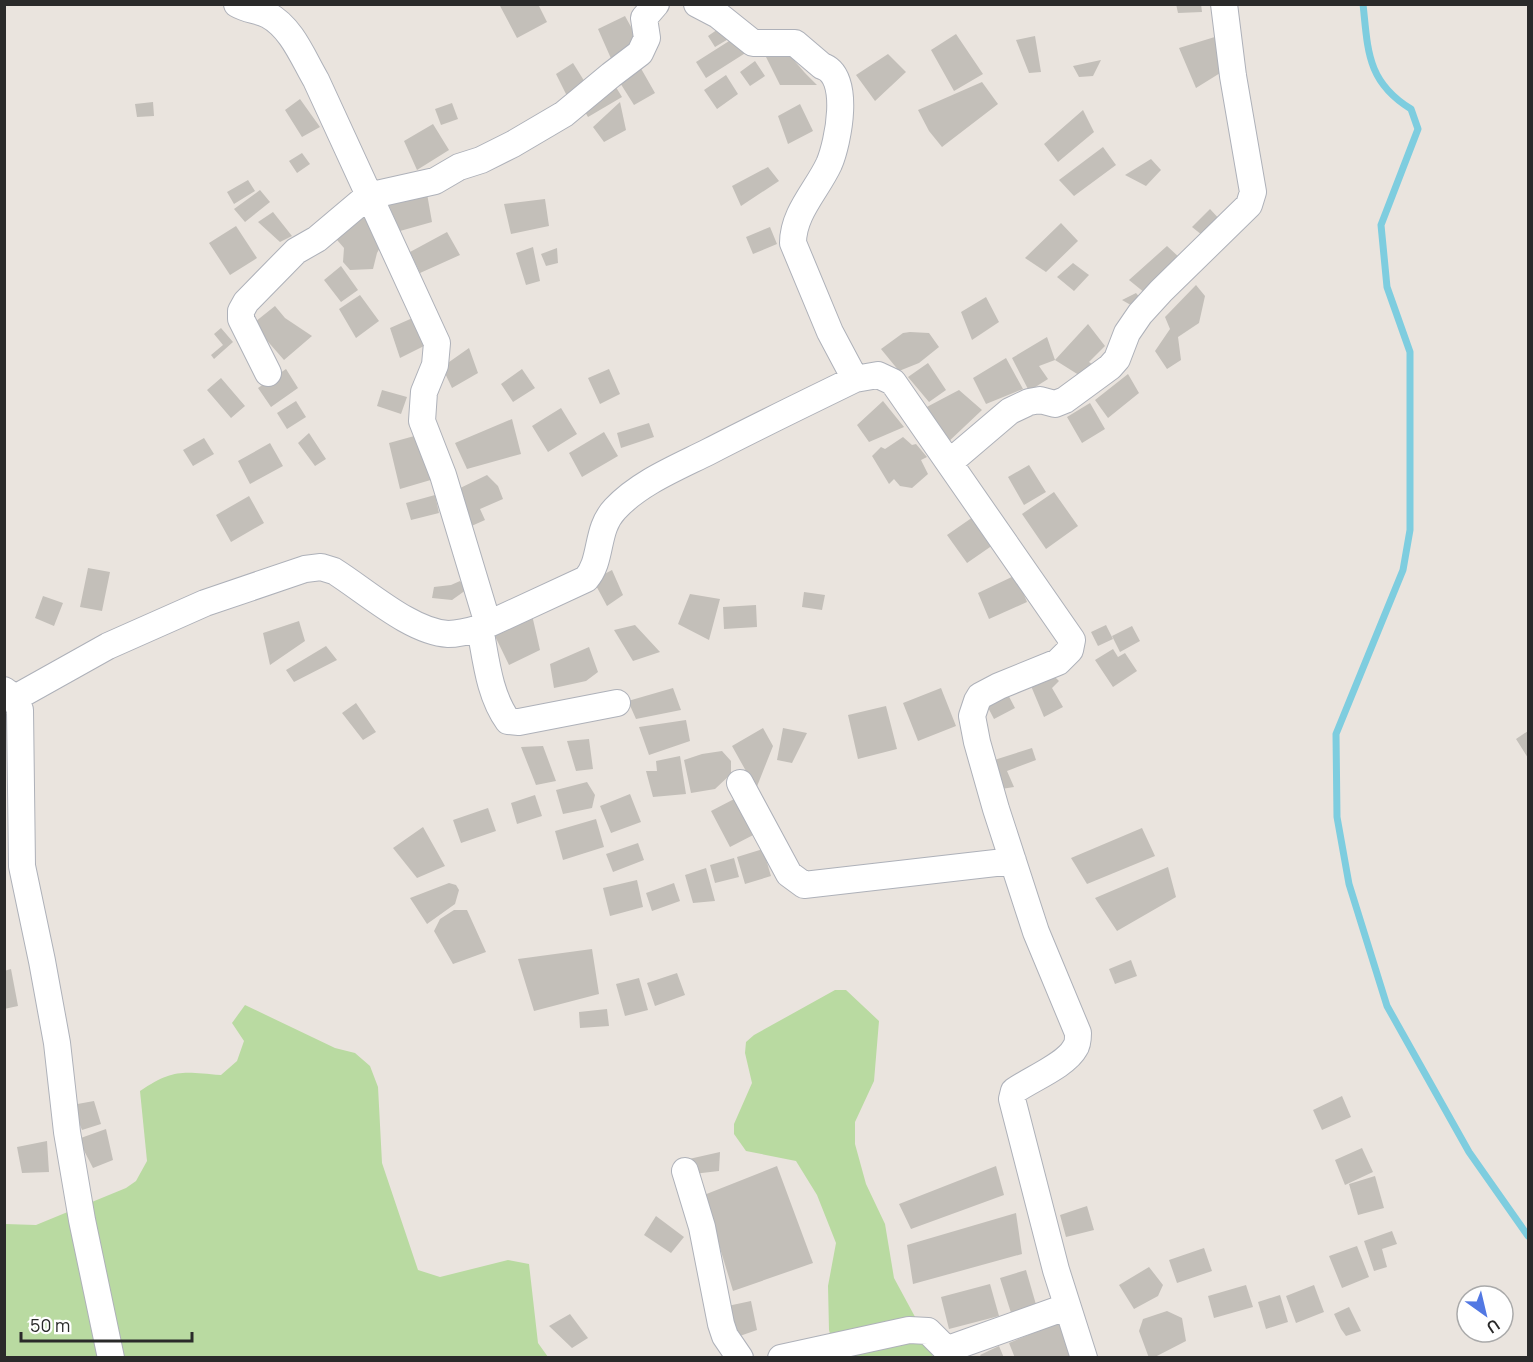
<svg xmlns="http://www.w3.org/2000/svg" width="1533" height="1362" font-family="Manrope,sans-serif">
  <style>
    .green { fill: #b9daa1 }
    .lines { fill: none; stroke-linecap: round; stroke-linejoin: round }
    .stream { stroke: #7ecddf; stroke-width: 7 }
    .building { fill: #c3bfb9 }
    .minor-casing { stroke: #aeb1b9; stroke-width: 28 }
    .minor { stroke: #fff; stroke-width: 26 }
  </style>
  <rect width="100%" height="100%" fill="#eae4de"/>
  <path class="green" d="M 835,990 L 846,990 L 879,1021 L 874,1081 L 855,1122 L 855,1144 L 866,1184 L 885,1224 L 894,1278 L 934,1352 L 932,1357 L 836,1357 L 829,1330 L 828,1286 L 836,1243 L 817,1195 L 796,1161 L 746,1151 L 734,1134 L 734,1124 L 752,1083 L 745,1053 L 746,1042 L 754,1035 Z
    M 245,1005 L 335,1048 L 355,1053 L 370,1066 L 378,1087 L 382,1163 L 418,1270 L 440,1277 L 508,1260 L 529,1264 L 538,1343 L 548,1357 L 5,1358 L 5,1224 L 36,1225 L 126,1188 L 136,1181 L 147,1161 L 140,1091 C 174,1068 183,1072 221,1075 L 237,1061 L 244,1041 L 232,1023 Z"/>
  <g class="lines">
    <path class="stream" d="M 1363,4 C 1368,51 1367,82 1411,109 L 1418,129 L 1381,225 L 1387,287 L 1410,352 L 1410,530 L 1403,570 L 1336,734 L 1337,817 L 1349,884 L 1387,1006 L 1469,1152 L 1528,1236"/>
  </g>
  <path class="building" d="M 499,4 L 538,4 L 547,22 L 517,38 Z
    M 1176,4 L 1201,4 L 1202,12 L 1178,13 Z
    M 625,16 L 641,45 L 613,63 L 598,29 Z
    M 727,23 L 735,35 L 715,47 L 708,36 Z
    M 956,34 L 983,74 L 954,91 L 931,50 Z
    M 737,36 L 747,52 L 706,78 L 696,62 Z
    M 1035,36 L 1041,72 L 1029,73 L 1016,40 Z
    M 1218,36 L 1225,70 L 1196,88 L 1179,48 Z
    M 786,51 L 805,73 L 817,85 L 780,85 L 765,55 Z
    M 888,54 L 906,72 L 875,101 L 856,75 Z
    M 1101,60 L 1093,76 L 1079,77 L 1073,66 Z
    M 755,61 L 765,76 L 750,86 L 740,72 Z
    M 573,63 L 588,87 L 569,100 L 556,74 Z
    M 639,65 L 655,93 L 634,105 L 617,78 Z
    M 726,75 L 738,94 L 717,109 L 704,90 Z
    M 982,82 L 998,104 L 942,147 L 929,131 L 918,110 Z
    M 614,84 L 622,97 L 588,117 L 581,105 Z
    M 300,99 L 320,127 L 302,137 L 285,110 Z
    M 153,102 L 154,116 L 137,117 L 135,104 Z
    M 620,102 L 626,130 L 604,142 L 593,127 Z
    M 452,103 L 458,119 L 441,125 L 435,109 Z
    M 800,104 L 813,131 L 788,144 L 778,116 Z
    M 1083,110 L 1094,132 L 1058,162 L 1044,144 Z
    M 433,124 L 449,150 L 417,170 L 404,141 Z
    M 1103,147 L 1116,165 L 1074,196 L 1059,180 Z
    M 302,153 L 310,164 L 297,173 L 289,161 Z
    M 1151,159 L 1161,170 L 1146,186 L 1125,175 Z
    M 768,167 L 779,181 L 741,206 L 732,186 Z
    M 248,180 L 255,191 L 234,204 L 227,192 Z
    M 426,188 L 432,222 L 400,231 L 386,199 Z
    M 260,190 L 270,202 L 245,222 L 234,209 Z
    M 545,199 L 549,226 L 511,234 L 504,204 Z
    M 1210,209 L 1222,222 L 1207,239 L 1192,227 Z
    M 273,212 L 292,236 L 280,242 L 258,222 Z
    M 367,214 L 384,240 L 377,253 L 373,269 L 350,270 L 343,262 L 344,248 L 331,233 Z
    M 1061,223 L 1078,241 L 1046,272 L 1025,258 Z
    M 236,226 L 257,258 L 230,275 L 209,243 Z
    M 770,227 L 777,244 L 753,254 L 746,237 Z
    M 447,232 L 460,255 L 420,273 L 410,252 Z
    M 1167,246 L 1181,259 L 1145,293 L 1129,280 Z
    M 533,247 L 540,281 L 526,285 L 516,253 Z
    M 557,248 L 558,263 L 546,266 L 541,254 Z
    M 1073,263 L 1089,275 L 1074,291 L 1057,277 Z
    M 341,266 L 358,290 L 341,302 L 324,280 Z
    M 1196,285 L 1205,296 L 1199,323 L 1178,337 L 1181,360 L 1167,369 L 1155,351 L 1170,329 L 1165,317 Z
    M 1136,293 L 1142,300 L 1136,308 L 1122,300 Z
    M 360,295 L 379,321 L 356,338 L 339,309 Z
    M 986,297 L 999,322 L 972,340 L 961,312 Z
    M 275,306 L 285,318 L 312,336 L 284,360 L 263,336 L 250,326 Z
    M 417,316 L 428,344 L 400,358 L 390,328 Z
    M 1088,324 L 1105,346 L 1089,362 L 1096,367 L 1082,377 L 1055,360 Z
    M 221,328 L 233,342 L 214,359 L 211,355 L 223,345 L 214,334 Z
    M 910,332 L 929,333 L 939,347 L 919,363 L 899,371 L 881,349 L 903,333 Z
    M 1047,337 L 1055,360 L 1039,366 L 1048,379 L 1029,391 L 1012,358 Z
    M 469,348 L 478,373 L 452,388 L 442,367 Z
    M 1006,358 L 1023,389 L 986,404 L 973,378 Z
    M 928,363 L 946,390 L 929,402 L 908,377 Z
    M 286,369 L 298,388 L 271,407 L 258,388 Z
    M 522,369 L 535,388 L 513,402 L 501,384 Z
    M 609,369 L 620,394 L 600,404 L 588,378 Z
    M 1128,374 L 1139,393 L 1108,418 L 1095,400 Z
    M 221,378 L 245,406 L 231,418 L 207,390 Z
    M 382,390 L 407,397 L 401,414 L 377,406 Z
    M 959,390 L 982,410 L 945,445 L 923,409 Z
    M 296,401 L 306,417 L 287,429 L 277,413 Z
    M 883,401 L 904,427 L 869,442 L 857,425 Z
    M 1090,403 L 1105,429 L 1082,443 L 1067,417 Z
    M 561,408 L 577,434 L 548,452 L 532,426 Z
    M 512,419 L 521,454 L 467,469 L 455,443 Z
    M 649,423 L 654,437 L 621,448 L 617,433 Z
    M 604,432 L 618,456 L 582,477 L 569,453 Z
    M 309,433 L 326,459 L 315,466 L 298,443 Z
    M 418,435 L 434,479 L 400,489 L 389,443 Z
    M 903,437 L 912,445 L 916,444 L 927,457 L 921,460 L 928,474 L 912,488 L 900,486 L 894,479 L 889,484 L 872,456 L 881,447 L 885,449 Z
    M 204,438 L 214,454 L 193,466 L 183,450 Z
    M 270,443 L 283,466 L 250,484 L 238,461 Z
    M 1029,465 L 1046,492 L 1024,505 L 1008,477 Z
    M 487,475 L 498,486 L 503,499 L 480,509 L 485,520 L 467,528 L 452,492 Z
    M 1054,492 L 1078,526 L 1046,549 L 1022,514 Z
    M 435,495 L 439,513 L 411,520 L 406,503 Z
    M 249,496 L 264,523 L 231,542 L 216,515 Z
    M 973,517 L 993,545 L 967,563 L 947,535 Z
    M 88,568 L 110,572 L 102,611 L 80,607 Z
    M 612,570 L 623,595 L 607,606 L 593,580 Z
    M 1016,575 L 1027,602 L 989,619 L 978,593 Z
    M 460,581 L 466,590 L 452,600 L 432,598 L 434,587 L 451,585 Z
    M 804,592 L 825,595 L 822,610 L 802,607 Z
    M 690,594 L 720,599 L 709,640 L 678,624 Z
    M 43,596 L 63,603 L 54,626 L 35,618 Z
    M 756,605 L 757,627 L 724,629 L 723,607 Z
    M 532,615 L 540,650 L 509,665 L 494,634 Z
    M 299,621 L 305,641 L 270,665 L 263,633 Z
    M 635,625 L 660,652 L 633,661 L 614,630 Z
    M 1106,625 L 1113,639 L 1098,646 L 1091,632 Z
    M 1132,626 L 1140,641 L 1120,652 L 1112,636 Z
    M 326,646 L 337,660 L 294,682 L 286,670 Z
    M 589,647 L 598,672 L 586,681 L 554,688 L 550,664 Z
    M 1113,649 L 1118,657 L 1125,653 L 1137,671 L 1113,687 L 1095,660 Z
    M 1054,676 L 1059,681 L 1052,688 L 1063,707 L 1044,717 L 1031,686 Z
    M 1004,687 L 1015,708 L 994,719 L 983,698 Z
    M 673,688 L 681,710 L 636,719 L 628,701 Z
    M 941,688 L 956,726 L 918,741 L 903,703 Z
    M 356,703 L 376,732 L 363,740 L 342,713 Z
    M 886,706 L 897,749 L 858,759 L 848,715 Z
    M 686,720 L 690,741 L 649,755 L 639,727 Z
    M 763,728 L 773,746 L 756,789 L 732,746 Z
    M 783,728 L 807,733 L 792,763 L 777,760 Z
    M 1528,731 L 1528,758 L 1516,739 Z
    M 589,739 L 593,769 L 576,771 L 567,741 Z
    M 543,746 L 556,781 L 536,785 L 521,747 Z
    M 1032,748 L 1036,760 L 1007,771 L 1014,787 L 995,790 L 988,762 Z
    M 722,751 L 731,761 L 731,774 L 715,789 L 691,793 L 684,760 L 702,754 Z
    M 680,756 L 686,794 L 653,797 L 646,771 L 657,771 L 656,761 Z
    M 587,782 L 595,795 L 592,808 L 563,814 L 556,790 Z
    M 630,794 L 641,822 L 611,833 L 600,806 Z
    M 535,795 L 542,816 L 517,824 L 511,803 Z
    M 740,796 L 759,832 L 730,847 L 711,811 Z
    M 488,808 L 496,831 L 461,843 L 453,820 Z
    M 596,819 L 604,847 L 563,860 L 555,831 Z
    M 423,827 L 445,866 L 417,878 L 393,848 Z
    M 1142,828 L 1155,856 L 1087,884 L 1071,858 Z
    M 638,843 L 644,860 L 613,872 L 606,854 Z
    M 763,849 L 771,876 L 745,884 L 737,857 Z
    M 734,858 L 739,877 L 715,883 L 710,865 Z
    M 1168,867 L 1176,897 L 1117,931 L 1095,898 Z
    M 706,868 L 715,901 L 693,903 L 685,875 Z
    M 637,880 L 643,907 L 610,916 L 603,888 Z
    M 449,883 L 456,885 L 459,890 L 455,904 L 427,924 L 410,898 Z
    M 674,883 L 680,901 L 652,911 L 646,893 Z
    M 454,910 L 467,910 L 486,952 L 453,964 L 434,931 L 440,919 Z
    M 592,949 L 599,994 L 534,1011 L 518,959 Z
    M 1131,960 L 1137,976 L 1115,984 L 1109,969 Z
    M 11,969 L 18,1006 L 4,1009 L 4,971 Z
    M 677,973 L 685,995 L 655,1006 L 647,983 Z
    M 639,978 L 648,1010 L 625,1016 L 616,984 Z
    M 607,1009 L 609,1026 L 580,1028 L 579,1012 Z
    M 1342,1096 L 1351,1117 L 1322,1130 L 1313,1110 Z
    M 94,1101 L 101,1124 L 82,1130 L 72,1105 Z
    M 106,1129 L 113,1160 L 93,1168 L 78,1139 Z
    M 47,1141 L 49,1172 L 22,1173 L 17,1147 Z
    M 1362,1148 L 1373,1172 L 1345,1185 L 1335,1160 Z
    M 720,1152 L 719,1171 L 693,1174 L 689,1159 Z
    M 777,1166 L 813,1263 L 733,1291 L 704,1195 Z
    M 996,1166 L 1004,1195 L 911,1229 L 899,1204 Z
    M 1375,1176 L 1384,1208 L 1358,1215 L 1349,1184 Z
    M 1087,1206 L 1094,1230 L 1066,1237 L 1060,1215 Z
    M 1016,1213 L 1022,1254 L 913,1284 L 907,1245 Z
    M 656,1216 L 684,1237 L 671,1253 L 644,1235 Z
    M 1392,1231 L 1397,1244 L 1382,1249 L 1387,1267 L 1374,1271 L 1364,1241 Z
    M 1357,1246 L 1369,1277 L 1342,1288 L 1329,1256 Z
    M 1204,1248 L 1212,1271 L 1177,1283 L 1169,1260 Z
    M 1149,1267 L 1163,1285 L 1158,1296 L 1134,1309 L 1119,1285 Z
    M 1026,1270 L 1037,1308 L 1012,1316 L 1000,1278 Z
    M 990,1284 L 999,1316 L 949,1329 L 941,1297 Z
    M 1246,1285 L 1253,1307 L 1214,1318 L 1208,1296 Z
    M 1314,1285 L 1324,1312 L 1296,1323 L 1286,1296 Z
    M 1280,1295 L 1288,1322 L 1266,1329 L 1258,1302 Z
    M 751,1301 L 757,1330 L 734,1338 L 723,1307 Z
    M 1349,1307 L 1361,1331 L 1346,1336 L 1341,1329 L 1334,1314 Z
    M 1167,1311 L 1182,1318 L 1186,1341 L 1153,1358 L 1149,1358 L 1139,1331 L 1143,1319 Z
    M 570,1314 L 588,1338 L 572,1348 L 549,1326 Z
    M 1060,1322 L 1074,1355 L 1067,1358 L 1015,1358 L 1009,1343 Z
    M 999,1346 L 1004,1358 L 982,1358 L 980,1355 Z"/>
  <g class="lines">
    <g class="minor-casing">
      <path id="minor" d="M 237,4 C 247,10 258,10 268,15 C 292,28 303,58 316,80 L 437,343 L 435,365 L 424,392 L 422,421 L 443,475 L 488,624
        M 697,4 L 718,15 L 753,43 L 795,43 L 822,66 C 852,75 838,143 829,164 C 817,190 793,213 793,243 L 830,332 L 855,379
        M 268,373 L 241,319 L 241,311 L 246,302 L 296,251 L 317,239 L 368,196 L 435,181 L 459,167 L 481,160 L 513,144 L 564,114 L 611,75 L 640,53 L 647,38 L 644,18 L 656,4
        M 950,462 L 1010,411 L 1029,402 L 1040,400 L 1055,404 L 1065,400 L 1110,367 L 1117,359 L 1127,333 L 1140,314 L 1161,291 L 1249,205 L 1253,192 L 1233,76 L 1224,4
        M 480,628 C 486,659 489,695 508,721 L 519,722 L 617,703
        M 4,690 L 15,698 L 20,710 L 22,866 L 42,961 L 57,1043 L 67,1132 L 82,1220 L 111,1358
        M 15,698 L 108,646 L 205,603 L 305,569 L 321,567 L 334,571 C 366,591 411,632 448,634 C 459,634 470,631 480,628 L 586,579 C 603,560 595,530 615,509 C 639,483 676,468 708,452 C 756,427 806,403 855,379 L 878,375 L 893,382 L 1072,640 L 1070,650 L 1058,662 L 999,686 L 980,696 L 977,701 L 972,716 L 977,742 L 996,809 L 1036,932 L 1078,1033 C 1078,1038 1078,1044 1075,1048 C 1066,1065 1031,1079 1014,1091 L 1012,1099 L 1056,1270 L 1084,1358
        M 740,783 L 789,874 L 804,885 L 1013,861
        M 685,1171 L 702,1227 L 721,1324 L 725,1336 L 740,1358
        M 781,1358 L 909,1330 L 928,1331 L 944,1347 L 951,1348 L 1066,1307"/>
    </g>
    <use href="#minor" class="minor"/>
  </g>
  <rect width="1533" height="1362" fill="none" stroke="#2a2a2a" stroke-width="12"/>
  <g transform="translate(1485 1314) rotate(146)"><circle r="28" fill="#ffffff" stroke="#aaaaaa" stroke-width="1.5"/>
  <path d="M0-4.5L10 22L0 15L-10 22Z" fill="#5278e3"/>
  <text y="-9" font-size="16" font-weight="bold" text-anchor="middle" fill="#2a2a2a">U</text>
  </g>
  <path d="M21 1332v9h171v-9" fill="none" stroke="#2a2a2a" stroke-width="3"/>
  <text x="30" y="1332" font-size="18" fill="#2a2a2a" stroke="#ffffff" stroke-width="4.5" paint-order="stroke">50 m</text>
</svg>
